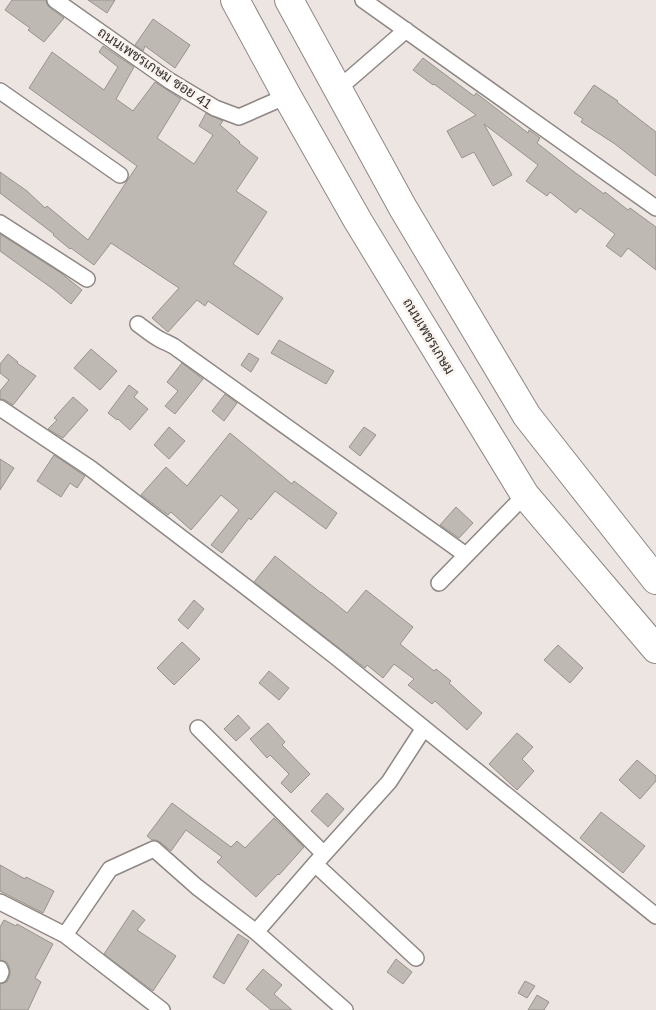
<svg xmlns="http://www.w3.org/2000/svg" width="656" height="1010" font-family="Helvetica,Sarabun,sans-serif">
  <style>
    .building { fill: #beb9b3; stroke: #98938d }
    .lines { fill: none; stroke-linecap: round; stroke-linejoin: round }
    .street-casing { stroke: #8f8784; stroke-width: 18 }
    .highway-casing { stroke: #8f8784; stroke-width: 30 }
    .street { stroke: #fff; stroke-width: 15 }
    .highway { stroke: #fff; stroke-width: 28 }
    .labels { text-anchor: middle; stroke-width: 5; stroke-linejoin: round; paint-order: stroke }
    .street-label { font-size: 14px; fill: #373432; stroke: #fbf3ee }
  </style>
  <rect width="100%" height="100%" fill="#ede5e1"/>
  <path class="building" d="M 12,0 L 46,0 L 47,4 L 49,7 L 64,18 L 44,42 L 28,30 L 30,28 L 5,10 Z
    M 88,0 L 115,0 L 107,13 Z
    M 153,19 L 190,45 L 175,68 L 145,46 L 143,51 L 135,45 Z
    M 103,46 L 134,67 L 116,99 L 133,111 L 155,82 L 181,99 L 157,138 L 194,164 L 213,135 L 199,126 L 206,113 L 223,121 L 220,125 L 240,142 L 239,143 L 258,158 L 236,191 L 267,212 L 233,264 L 283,298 L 258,335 L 208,301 L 205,306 L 197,300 L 168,332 L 152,318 L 179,288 L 111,243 L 94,265 L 71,248 L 70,249 L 53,235 L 54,234 L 0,193 L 0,172 L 27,191 L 45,208 L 47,206 L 88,240 L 137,166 L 29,88 L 52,52 L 104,90 L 118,67 L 99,52 Z
    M 423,58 L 474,96 L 476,93 L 528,133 L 529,130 L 540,138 L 537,143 L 569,168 L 604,194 L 605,192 L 628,210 L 630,208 L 656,227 L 656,270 L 628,248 L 621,257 L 606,246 L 615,234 L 580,208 L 576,213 L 550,192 L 547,196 L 526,181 L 538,165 L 484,124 L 512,175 L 493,186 L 474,152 L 462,158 L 447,131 L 476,115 L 434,84 L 433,85 L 413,70 Z
    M 594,85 L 618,101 L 617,102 L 656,132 L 656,176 L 615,144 L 581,122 L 583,119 L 574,113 Z
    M 0,234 L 61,273 L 82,290 L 71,304 L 53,289 L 0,251 Z
    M 279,340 L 334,371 L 326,384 L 271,353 Z
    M 91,349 L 117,371 L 100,390 L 74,368 Z
    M 249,353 L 259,359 L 251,372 L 241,365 Z
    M 8,354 L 18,362 L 17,363 L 36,376 L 13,405 L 5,400 L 0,399 L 0,391 L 9,380 L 0,373 L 0,364 Z
    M 182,363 L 203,379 L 175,414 L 165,406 L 178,391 L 167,382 Z
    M 129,385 L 138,392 L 134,397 L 148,409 L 130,430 L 118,419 L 117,420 L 108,413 Z
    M 225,394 L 237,403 L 224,421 L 212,411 Z
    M 73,397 L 88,410 L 63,438 L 48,429 L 57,420 L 54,418 Z
    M 169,427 L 185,441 L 169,459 L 154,445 Z
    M 364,427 L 376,435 L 360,456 L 349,447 Z
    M 230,433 L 292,484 L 294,481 L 337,513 L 326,529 L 275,491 L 251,520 L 249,518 L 222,553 L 211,545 L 239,510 L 221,495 L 191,530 L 171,512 L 168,515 L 141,495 L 166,467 L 187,486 Z
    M 54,455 L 85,476 L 77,488 L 70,483 L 61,497 L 37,481 Z
    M 0,459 L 14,468 L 0,490 Z
    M 456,507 L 473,523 L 459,538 L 440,525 Z
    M 275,556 L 321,593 L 321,592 L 347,613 L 366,590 L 413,627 L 400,644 L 434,671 L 436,669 L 451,681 L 449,683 L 482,713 L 467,730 L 435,701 L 432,704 L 408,685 L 414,679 L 394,664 L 383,678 L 367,665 L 365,668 L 254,582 Z
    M 194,600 L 204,609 L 188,629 L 178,620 Z
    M 182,642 L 200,659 L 174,685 L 157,668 Z
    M 558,645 L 583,668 L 570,683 L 544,660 Z
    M 269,671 L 289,688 L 279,700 L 259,683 Z
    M 238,715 L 250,728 L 236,741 L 224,729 Z
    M 268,723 L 285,742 L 282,745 L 310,774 L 291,793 L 281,783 L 289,774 L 270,755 L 267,758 L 250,739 Z
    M 517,733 L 533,747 L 522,759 L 534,771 L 517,790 L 489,764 Z
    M 637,760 L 656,776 L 656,781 L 640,799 L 619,780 Z
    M 327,793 L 344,809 L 328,827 L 311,811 Z
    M 172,803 L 231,847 L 237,841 L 245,848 L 274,818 L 304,847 L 279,875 L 278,874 L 256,897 L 217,862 L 222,857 L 186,830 L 171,851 L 160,842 L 156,840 L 152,840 L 147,836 Z
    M 601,812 L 645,846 L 623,873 L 580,838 Z
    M 0,865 L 25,879 L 26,877 L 54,891 L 43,913 L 0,891 Z
    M 133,910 L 145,920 L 137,930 L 176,956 L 153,991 L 104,954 Z
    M 4,920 L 16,926 L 17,924 L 53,944 L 35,978 L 41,982 L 28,1010 L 0,1010 L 0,984 L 7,982 L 10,974 L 10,969 L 7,962 L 0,960 L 0,927 Z
    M 238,934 L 249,941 L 224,984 L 213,977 Z
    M 396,959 L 412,972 L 403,984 L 387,972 Z
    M 263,969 L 282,985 L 274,994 L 292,1010 L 271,1010 L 246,989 Z
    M 525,981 L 535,986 L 527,998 L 518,993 Z
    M 537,995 L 549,1002 L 544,1010 L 528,1010 Z"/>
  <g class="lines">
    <g class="street-casing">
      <path id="street" d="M 55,0 L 170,81 L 215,108 L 239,117 L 287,96
        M 363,0 L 656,208
        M 338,89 L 406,30
        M 0,91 L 120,175
        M 0,223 L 87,279
        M 138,324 C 146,330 153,336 161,340 C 169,344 172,344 179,350 L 466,555
        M 0,408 L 90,468 L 246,587 L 336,657 L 656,916
        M 439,583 L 525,495
        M 198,728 L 324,854
        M 315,864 L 416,958
        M 0,902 L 65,935 L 162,1010
        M 256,932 L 315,864 L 389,782 L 424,728
        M 65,935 L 110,869 L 154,849 L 197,887 L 256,932 L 345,1010
        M 0,969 L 1,972 L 0,975"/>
    </g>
    <g class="highway-casing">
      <path id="highway" d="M 235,0 L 287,96 L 358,221 L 525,495 L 656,649
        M 289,0 L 403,208 L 527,416 L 656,580"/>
    </g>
    <use href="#street" class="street"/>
    <use href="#highway" class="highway"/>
  </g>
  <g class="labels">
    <g class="street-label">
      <text transform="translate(155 68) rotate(34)" y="5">ถนนเพชรเกษม ซอย 41</text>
      <text transform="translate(429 336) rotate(59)" y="5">ถนนเพชรเกษม</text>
    </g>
  </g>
</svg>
